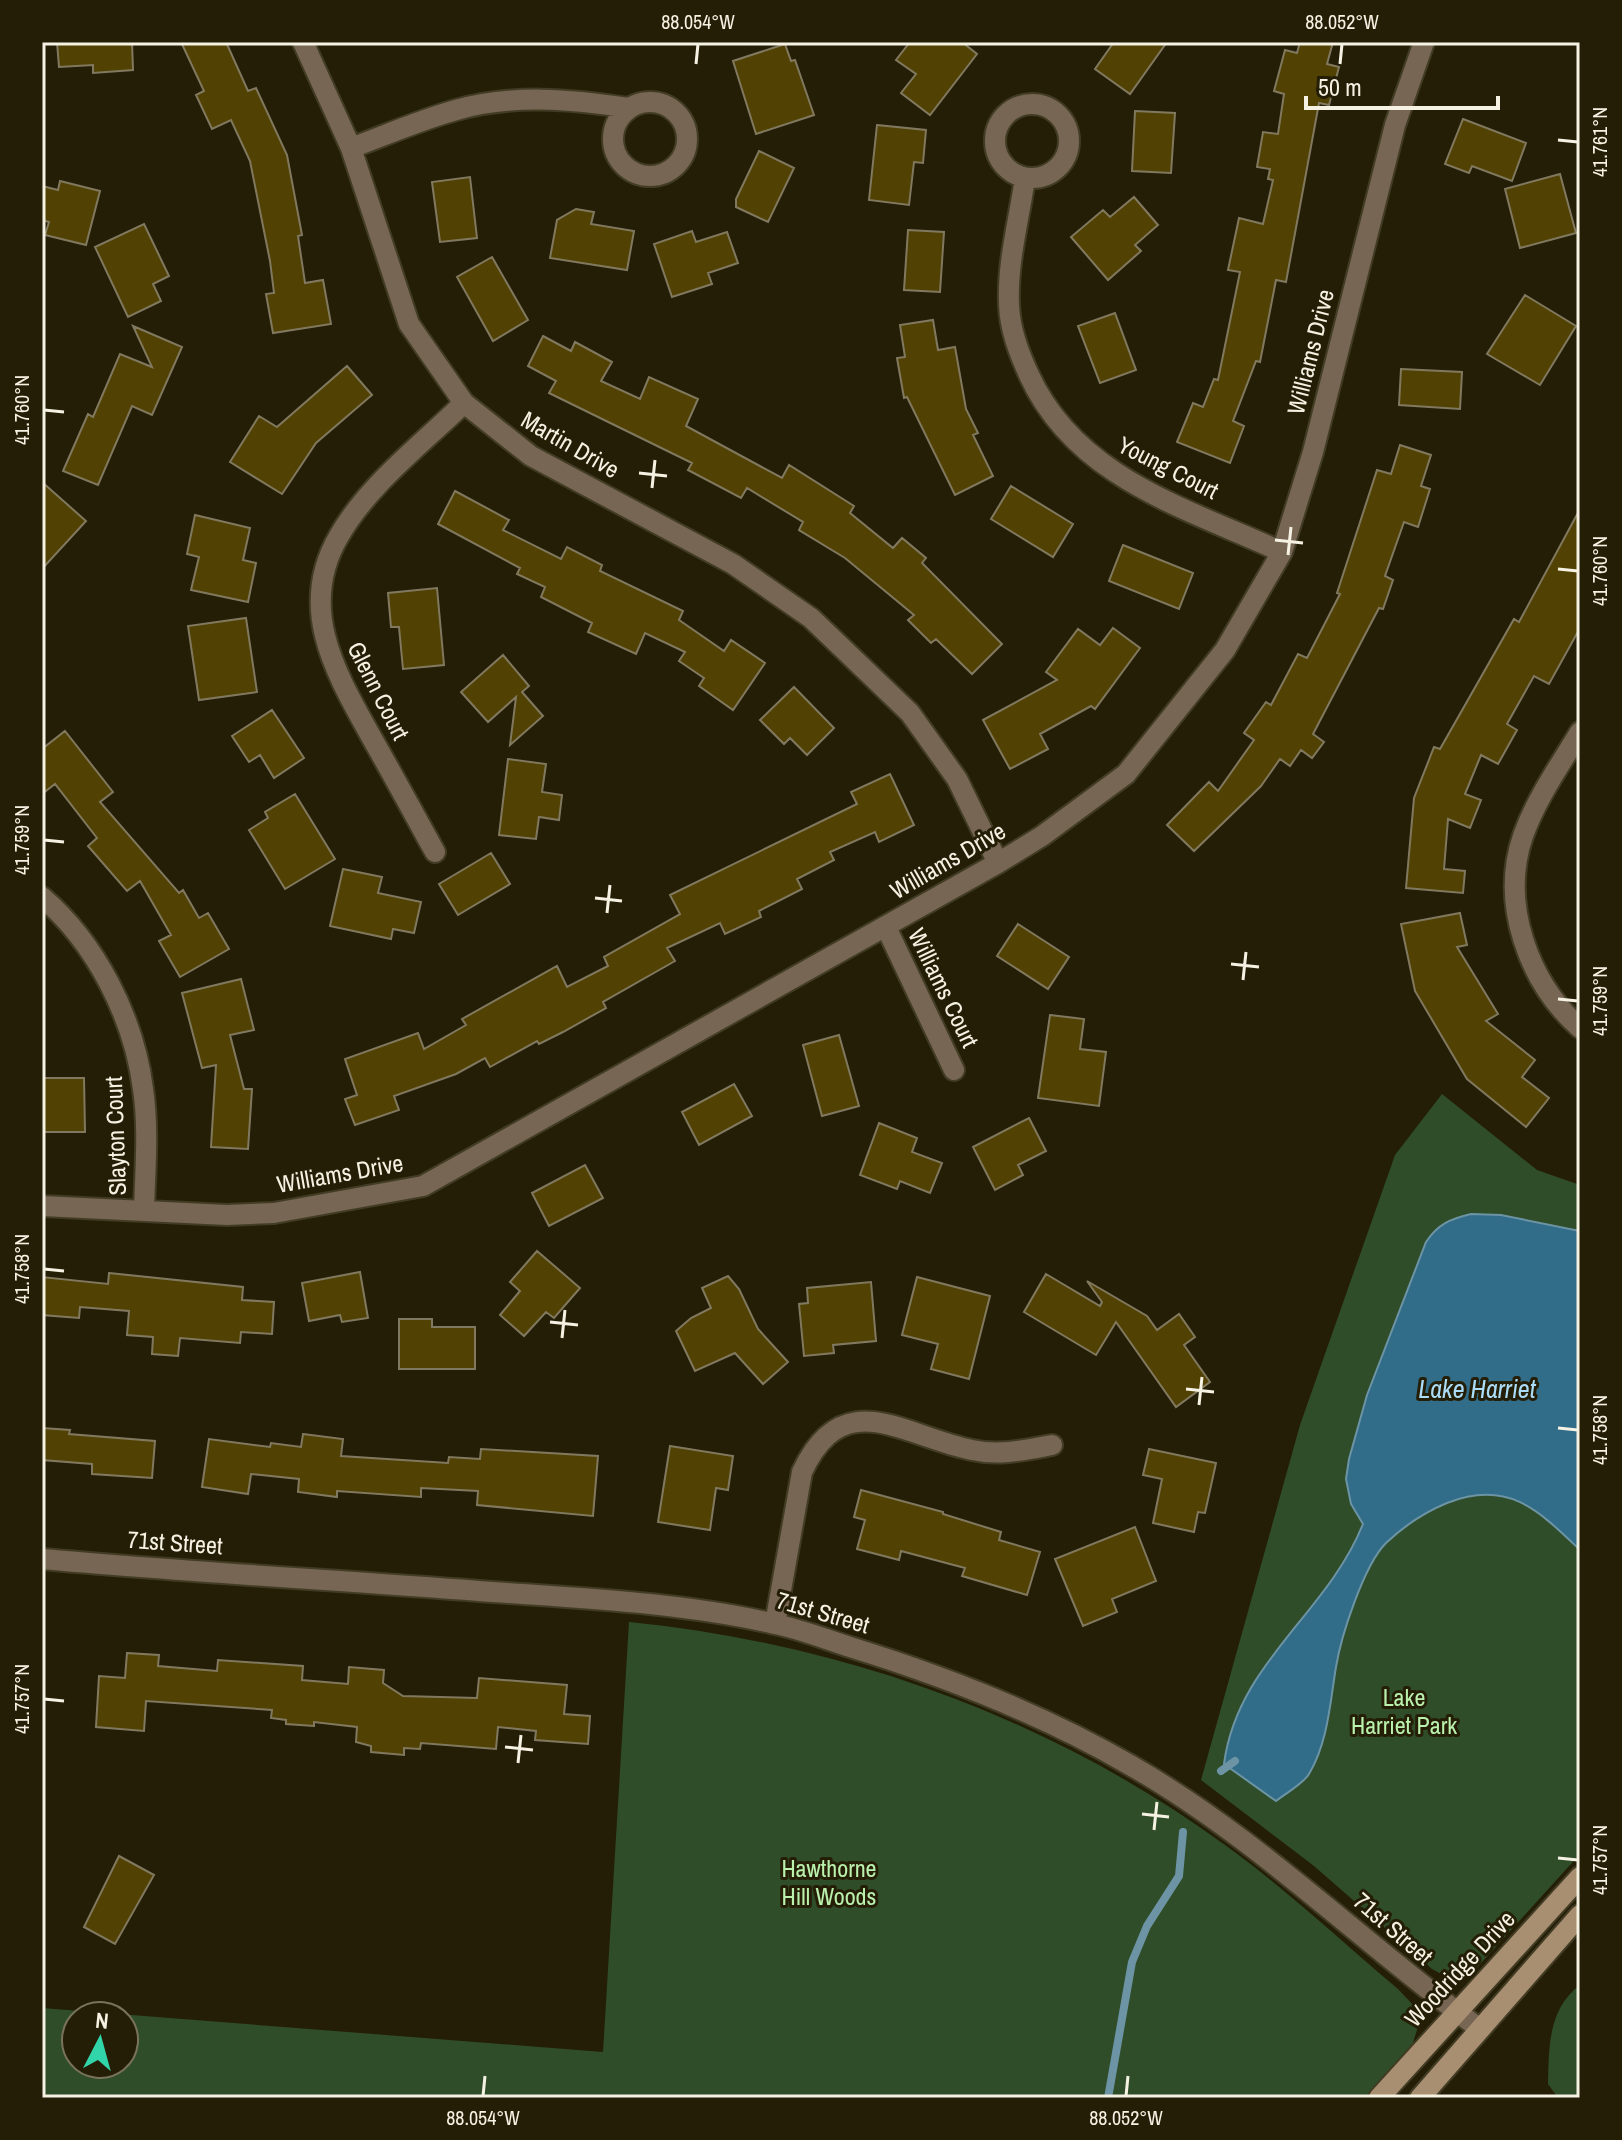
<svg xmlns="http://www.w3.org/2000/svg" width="1622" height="2140" font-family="'Archivo Narrow',sans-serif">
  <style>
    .green { fill: #2f4d28; fill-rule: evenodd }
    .water { fill: #316c89; stroke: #6c94a4; stroke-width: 2 }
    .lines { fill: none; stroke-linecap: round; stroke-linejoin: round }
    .stream { stroke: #6c94a4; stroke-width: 8 }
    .building { fill: #514102; stroke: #81795f; stroke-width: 2 }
    .street-casing { stroke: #423c25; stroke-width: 24 }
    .secondary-casing { stroke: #423c25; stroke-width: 24 }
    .street { stroke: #766653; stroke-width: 20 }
    .secondary { stroke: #a98f71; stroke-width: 20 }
    .ticks { fill: none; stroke: #f6f2e3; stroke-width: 3 }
    .labels { text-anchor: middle; stroke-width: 6; stroke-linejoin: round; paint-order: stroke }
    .street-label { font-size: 24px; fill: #f6f2e3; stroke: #251e06 }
    .park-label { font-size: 24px; fill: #b9f1ad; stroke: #251e06 }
    .water-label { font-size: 26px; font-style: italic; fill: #abddf8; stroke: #251e06 }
    .neatline { fill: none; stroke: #f6f2e3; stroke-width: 3 }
    .ticks-label { font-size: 20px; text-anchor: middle; fill: #f6f2e3 }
  </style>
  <rect width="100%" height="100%" fill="#251e06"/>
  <path class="green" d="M 1442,1094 L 1537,1170 L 1580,1185 L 1580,1854 L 1472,1973 C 1458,1982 1446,1977 1432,1969 L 1314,1866 L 1201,1780 L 1300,1425 L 1395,1155 Z
    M 629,1622 C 842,1643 1051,1718 1225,1845 C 1286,1889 1341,1941 1398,1989 L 1414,2006 L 1420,2020 L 1413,2043 L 1365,2098 L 42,2098 L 42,2008 L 603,2052 ZM 76,2016 L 124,2016 L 124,2064 L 76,2064 Z
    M 1580,1985 L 1580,2098 L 1558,2098 L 1548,2084 C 1549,2047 1548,2009 1580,1985 Z"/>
  <path class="water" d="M 1471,1214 L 1501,1215 L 1580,1231 L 1580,1550 C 1538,1510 1508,1479 1447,1503 C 1425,1512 1403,1527 1386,1543 C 1364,1565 1341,1636 1336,1667 C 1330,1703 1328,1742 1309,1774 C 1303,1784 1286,1793 1276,1801 L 1224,1764 C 1237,1663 1327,1614 1363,1524 L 1351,1504 L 1346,1479 L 1349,1459 L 1367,1395 L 1426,1242 C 1438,1224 1450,1219 1471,1214 Z"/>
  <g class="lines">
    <path class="stream" d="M 1221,1771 L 1235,1761
      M 1108,2098 L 1132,1962 L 1147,1926 L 1179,1876 L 1183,1832"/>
  </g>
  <path class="building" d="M 57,42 L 132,42 L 133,70 L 93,73 L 93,65 L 59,67 Z
    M 181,42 L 226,42 L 248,91 L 256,88 L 287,155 L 302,235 L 298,236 L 305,283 L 323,280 L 331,324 L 273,333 L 266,294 L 274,293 L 270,261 L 250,161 L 231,120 L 212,129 L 196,95 L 204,91 Z
    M 910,42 L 962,42 L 977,54 L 930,115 L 901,93 L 916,74 L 896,60 Z
    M 1114,42 L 1167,42 L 1130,94 L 1095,69 Z
    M 1300,42 L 1333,42 L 1327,64 L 1339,67 L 1329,105 L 1319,103 L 1286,282 L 1276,280 L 1260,362 L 1256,361 L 1233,421 L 1244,426 L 1230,463 L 1177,442 L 1193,403 L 1203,407 L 1214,379 L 1218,380 L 1240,272 L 1228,270 L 1239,218 L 1263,224 L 1273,180 L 1268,179 L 1270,169 L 1257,167 L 1263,132 L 1278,134 L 1284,94 L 1274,91 L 1285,50 L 1297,53 Z
    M 785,44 L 791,61 L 795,60 L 814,115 L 756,134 L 733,61 Z
    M 1135,111 L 1175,113 L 1171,173 L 1132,171 Z
    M 1463,119 L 1526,143 L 1512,181 L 1472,166 L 1469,173 L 1445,164 Z
    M 877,125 L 926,130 L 923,163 L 914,162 L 909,205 L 869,200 Z
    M 759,151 L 794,168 L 768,222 L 736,207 L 736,199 Z
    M 1560,174 L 1576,233 L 1520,248 L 1505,189 Z
    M 470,177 L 477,238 L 440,242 L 432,182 Z
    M 60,181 L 100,191 L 86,245 L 45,235 L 49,222 L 42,220 L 42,186 L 58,190 Z
    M 1134,197 L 1158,225 L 1135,245 L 1141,251 L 1108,280 L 1071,237 L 1103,210 L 1110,217 Z
    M 576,209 L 594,212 L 591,224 L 634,231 L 627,270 L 550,258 L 557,220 Z
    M 144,224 L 169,276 L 153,284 L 161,301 L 128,317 L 95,247 Z
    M 908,230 L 944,232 L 940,292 L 904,290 Z
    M 692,231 L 696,242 L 727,232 L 738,263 L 708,273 L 712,284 L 672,297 L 654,244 Z
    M 492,257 L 528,320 L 493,341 L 457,277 Z
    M 1525,295 L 1576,326 L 1540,385 L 1487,354 Z
    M 1115,313 L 1136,370 L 1100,383 L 1078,326 Z
    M 933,320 L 938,350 L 955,347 L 966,409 L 978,433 L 973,435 L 993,476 L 955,495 L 907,397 L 904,398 L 897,358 L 905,357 L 900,325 Z
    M 133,326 L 182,347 L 152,415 L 132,406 L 98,485 L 63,471 L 88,414 L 93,417 L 120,354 L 152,367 Z
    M 543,336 L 571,351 L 575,342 L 612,362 L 601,381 L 640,399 L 649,377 L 698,399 L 686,426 L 782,478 L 789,465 L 854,506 L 850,513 L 893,548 L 902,538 L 926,558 L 922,563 L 1002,644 L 972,674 L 936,639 L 931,643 L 908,620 L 914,615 L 845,558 L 799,530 L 803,522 L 747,488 L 741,498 L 688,470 L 692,463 L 549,393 L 556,381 L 528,366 Z
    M 347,366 L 372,395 L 316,443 L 282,494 L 230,462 L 259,416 L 277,427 Z
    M 1401,369 L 1462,372 L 1460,409 L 1399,405 Z
    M 1400,445 L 1431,455 L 1421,486 L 1430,489 L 1418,527 L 1404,522 L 1385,576 L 1393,580 L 1383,609 L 1379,608 L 1313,734 L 1324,742 L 1312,758 L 1301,750 L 1290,766 L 1280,759 L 1261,786 L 1194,851 L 1167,825 L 1209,782 L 1218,791 L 1254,740 L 1244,733 L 1266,702 L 1271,705 L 1298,654 L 1307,658 L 1340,594 L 1337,593 L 1377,470 L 1391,474 Z
    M 42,482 L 86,521 L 42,569 Z
    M 1011,486 L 1073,524 L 1053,557 L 991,519 Z
    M 455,491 L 509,520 L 503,530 L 561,559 L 567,547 L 602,565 L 600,571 L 683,611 L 679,620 L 724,651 L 731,640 L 765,663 L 733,710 L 699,686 L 704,678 L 679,661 L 685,652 L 645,633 L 636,654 L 588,632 L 592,623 L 541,597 L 545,587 L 517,574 L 520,568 L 438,524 Z
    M 1580,509 L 1580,628 L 1549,684 L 1534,676 L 1507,724 L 1517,730 L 1498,764 L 1481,755 L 1465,794 L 1481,800 L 1470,828 L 1448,819 L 1444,869 L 1465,871 L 1463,893 L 1406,888 L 1414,798 L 1434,747 L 1440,749 L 1514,619 L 1519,622 Z
    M 195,515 L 250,528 L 243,560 L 256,563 L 248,602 L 191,590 L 199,557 L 187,554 Z
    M 1123,545 L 1193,573 L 1179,609 L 1109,581 Z
    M 437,588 L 444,665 L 403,669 L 399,627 L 391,627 L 388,593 Z
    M 246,618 L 257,692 L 199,700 L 188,626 Z
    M 1113,628 L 1140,648 L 1095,709 L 1091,706 L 1040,734 L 1048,749 L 1010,769 L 983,720 L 1057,680 L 1046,672 L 1078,629 L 1100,645 Z
    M 503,655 L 529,686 L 522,692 L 543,716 L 510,745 L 516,697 L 488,722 L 461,692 Z
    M 794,687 L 834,728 L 807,755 L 790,738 L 784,744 L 760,720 Z
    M 272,710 L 304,758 L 274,778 L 260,755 L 249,762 L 232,736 Z
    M 65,731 L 113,792 L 100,802 L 179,893 L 183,890 L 199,918 L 208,913 L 229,949 L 180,977 L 159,941 L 171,935 L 140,881 L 127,891 L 88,846 L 97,838 L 55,784 L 42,794 L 42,749 Z
    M 508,759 L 546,764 L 542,792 L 562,795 L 559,820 L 539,817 L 536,839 L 499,835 Z
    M 890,774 L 914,825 L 879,842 L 875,832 L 830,852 L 834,860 L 797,879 L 802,889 L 759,911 L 761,917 L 725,934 L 720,923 L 667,948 L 675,961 L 603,1002 L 606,1008 L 563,1032 L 539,1044 L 537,1041 L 490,1067 L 485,1058 L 456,1074 L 394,1096 L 399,1110 L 355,1125 L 345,1099 L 357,1095 L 345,1059 L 418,1033 L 424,1049 L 466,1025 L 462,1019 L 557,966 L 567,987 L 608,966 L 604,957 L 680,914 L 670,895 L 857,804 L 851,792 Z
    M 295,794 L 335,859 L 285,889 L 249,830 L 268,818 L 265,812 Z
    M 491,853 L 510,884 L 458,915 L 439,884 Z
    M 343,869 L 382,877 L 378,893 L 421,902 L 414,933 L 393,929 L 391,939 L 330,926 Z
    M 1460,913 L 1467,945 L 1457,947 L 1498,1014 L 1486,1021 L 1535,1060 L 1522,1077 L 1549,1098 L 1526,1127 L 1467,1079 L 1415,991 L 1401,924 Z
    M 1018,924 L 1069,957 L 1048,989 L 997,956 Z
    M 241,979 L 254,1030 L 230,1035 L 244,1089 L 252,1089 L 248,1149 L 211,1147 L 216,1065 L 202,1068 L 182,993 Z
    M 1050,1015 L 1084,1019 L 1080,1049 L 1106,1052 L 1099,1106 L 1038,1098 Z
    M 839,1035 L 859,1106 L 822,1116 L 803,1045 Z
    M 42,1078 L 84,1078 L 85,1132 L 44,1132 Z
    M 734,1084 L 752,1116 L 699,1145 L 682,1112 Z
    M 1029,1118 L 1046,1151 L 1018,1165 L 1023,1175 L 995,1190 L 973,1147 Z
    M 879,1123 L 917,1138 L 912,1152 L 942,1163 L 930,1193 L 900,1181 L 897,1189 L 860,1175 Z
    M 585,1165 L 603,1198 L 549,1226 L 532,1193 Z
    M 537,1251 L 580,1288 L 554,1318 L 546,1312 L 524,1336 L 500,1315 L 520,1291 L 510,1282 Z
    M 360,1272 L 368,1318 L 342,1322 L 340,1315 L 309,1321 L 302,1283 Z
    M 109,1273 L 243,1287 L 242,1300 L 274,1302 L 272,1334 L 241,1332 L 240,1343 L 180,1338 L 178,1356 L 152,1354 L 153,1337 L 127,1335 L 129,1311 L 80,1307 L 79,1318 L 42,1315 L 42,1277 L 108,1284 Z
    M 1046,1274 L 1100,1306 L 1102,1302 L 1087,1281 L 1147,1316 L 1157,1330 L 1179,1314 L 1195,1337 L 1184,1345 L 1210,1382 L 1176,1407 L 1116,1322 L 1096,1355 L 1024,1312 Z
    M 728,1276 L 739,1289 L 758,1329 L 788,1362 L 763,1384 L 735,1353 L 695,1371 L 676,1331 L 691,1318 L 711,1308 L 702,1288 Z
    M 917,1277 L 990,1296 L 969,1379 L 931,1369 L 938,1344 L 902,1335 Z
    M 871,1282 L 876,1341 L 833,1345 L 834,1353 L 804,1356 L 799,1304 L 808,1303 L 807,1288 Z
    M 399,1319 L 432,1319 L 432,1327 L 475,1327 L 475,1369 L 399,1369 Z
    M 42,1428 L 70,1430 L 69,1434 L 155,1441 L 152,1478 L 92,1474 L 92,1464 L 42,1460 Z
    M 303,1434 L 343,1439 L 341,1456 L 448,1463 L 449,1457 L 480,1459 L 481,1449 L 598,1456 L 593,1516 L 477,1505 L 478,1491 L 421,1488 L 421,1497 L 337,1491 L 337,1497 L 298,1492 L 299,1479 L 251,1474 L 248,1494 L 202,1487 L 209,1439 L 270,1447 L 271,1443 L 301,1447 Z
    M 670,1446 L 733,1456 L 728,1490 L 716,1488 L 710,1530 L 658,1522 Z
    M 1149,1449 L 1216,1463 L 1205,1513 L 1198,1512 L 1194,1532 L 1153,1523 L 1162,1479 L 1143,1475 Z
    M 861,1490 L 943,1512 L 943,1514 L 1001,1532 L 999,1540 L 1040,1552 L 1027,1595 L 962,1576 L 965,1568 L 901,1551 L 899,1560 L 857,1549 L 865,1520 L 854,1517 Z
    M 1135,1527 L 1156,1581 L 1112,1599 L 1117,1612 L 1083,1626 L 1055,1559 Z
    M 127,1653 L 159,1655 L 158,1666 L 217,1671 L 218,1660 L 303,1666 L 302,1680 L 348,1684 L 349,1667 L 384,1670 L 383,1683 L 403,1696 L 477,1698 L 479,1678 L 567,1685 L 564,1714 L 590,1716 L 588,1744 L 535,1740 L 536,1731 L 498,1727 L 496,1749 L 421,1743 L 420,1749 L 404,1748 L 404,1755 L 371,1752 L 371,1746 L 356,1742 L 357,1727 L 314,1722 L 314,1726 L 286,1724 L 286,1720 L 271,1718 L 272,1710 L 146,1701 L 144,1731 L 96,1727 L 99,1676 L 125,1678 Z
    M 119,1856 L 154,1875 L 115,1944 L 84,1927 Z"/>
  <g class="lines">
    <g class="street-casing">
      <path id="street" d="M 303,42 L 351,148 L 409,324 L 464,403 L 531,456 L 733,564 L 811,618 L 910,713 L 957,779 L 998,863
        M613 139a37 37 0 1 1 74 0a37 37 0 1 1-74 0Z
        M995 141a37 37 0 1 1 74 0a37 37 0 1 1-74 0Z
        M 351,148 C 386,135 420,120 456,110 C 512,94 571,99 628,108
        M 1025,178 C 1019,220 1007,263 1009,305 C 1010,330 1019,353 1029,375 C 1076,478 1186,508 1282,552
        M 1580,732 C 1560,765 1536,799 1523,836 C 1500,903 1528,982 1580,1028
        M 435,852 C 414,814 394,777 373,740 C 337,675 296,609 339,536 C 368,485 422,444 464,403
        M 42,897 C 96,943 134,1018 143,1089 C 149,1129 145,1171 144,1211
        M 886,927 L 954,1070
        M 42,1206 L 227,1215 L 274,1213 L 423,1186 L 998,863 L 1042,836 L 1126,774 L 1225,650 L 1282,552 L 1313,452 L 1395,125 L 1424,42
        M 42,1559 C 188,1572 334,1580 479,1591 C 575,1598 681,1602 775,1624 C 800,1629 825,1639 850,1647 C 947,1677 1042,1714 1130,1765 C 1258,1838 1362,1943 1480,2029
        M 775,1624 L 802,1472 C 843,1383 903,1436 972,1450 C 999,1456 1025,1450 1052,1445"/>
    </g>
    <g class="secondary-casing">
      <path id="secondary" d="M 1379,2098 L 1580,1877
        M 1420,2098 L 1580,1915"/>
    </g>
    <use href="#street" class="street"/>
    <use href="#secondary" class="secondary"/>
  </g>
  <path class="ticks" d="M 696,64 L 698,44M 1340,64 L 1342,44M 1558,140 L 1578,142M 44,410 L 64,412M 639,473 L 667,476M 652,488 L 655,460M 1275,540 L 1303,543M 1288,555 L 1291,527M 1558,569 L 1578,571M 44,840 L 64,842M 595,898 L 622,901M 607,913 L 610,885M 1231,964 L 1259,967M 1243,980 L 1246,952M 1558,999 L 1578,1001M 44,1269 L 64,1271M 550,1322 L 578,1325M 562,1338 L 565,1310M 1186,1389 L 1214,1392M 1199,1405 L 1202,1377M 1558,1428 L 1578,1430M 44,1699 L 64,1701M 505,1747 L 533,1750M 518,1763 L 521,1735M 1142,1814 L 1169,1817M 1154,1830 L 1157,1802M 1558,1858 L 1578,1860M 483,2096 L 485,2076M 1126,2096 L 1128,2076"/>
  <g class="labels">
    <g class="street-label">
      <text transform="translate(1311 352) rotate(-76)" y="8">Williams Drive</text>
      <text transform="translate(570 445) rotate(30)" y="8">Martin Drive</text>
      <text transform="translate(1168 468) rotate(27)" y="8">Young Court</text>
      <text transform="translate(378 691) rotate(63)" y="8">Glenn Court</text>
      <text transform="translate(948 861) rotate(-30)" y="8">Williams Drive</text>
      <text transform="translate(943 988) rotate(64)" y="8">Williams Court</text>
      <text transform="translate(116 1136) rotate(-92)" y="8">Slayton Court</text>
      <text transform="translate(340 1174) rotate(-10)" y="8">Williams Drive</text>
      <text transform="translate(175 1543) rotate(4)" y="8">71st Street</text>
      <text transform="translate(823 1613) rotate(16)" y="8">71st Street</text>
      <text transform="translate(1393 1929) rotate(41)" y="8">71st Street</text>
      <text transform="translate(1460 1969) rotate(-47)" y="8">Woodridge Drive</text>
    </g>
    <g class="park-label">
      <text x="1404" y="1706">Lake<tspan x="1404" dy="28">Harriet Park</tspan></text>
      <text x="829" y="1877">Hawthorne<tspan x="829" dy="28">Hill Woods</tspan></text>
    </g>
    <g class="water-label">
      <text x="1477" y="1398">Lake Harriet</text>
    </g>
  </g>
  <rect width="1622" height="2140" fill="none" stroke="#251e06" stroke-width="88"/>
  <g transform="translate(100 2040) rotate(6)"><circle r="38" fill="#251e06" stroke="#79735e" stroke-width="2"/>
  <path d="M0-6L14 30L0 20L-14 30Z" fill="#32d4a9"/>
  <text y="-12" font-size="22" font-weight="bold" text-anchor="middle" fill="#f6f2e3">N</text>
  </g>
  <path d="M1306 96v12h192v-12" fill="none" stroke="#f6f2e3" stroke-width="4"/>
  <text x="1318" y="96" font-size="24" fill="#f6f2e3" stroke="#251e06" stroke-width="6" paint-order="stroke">50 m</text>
  <rect x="44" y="44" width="1534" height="2052" class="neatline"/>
  <g class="ticks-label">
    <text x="698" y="29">88.054°W</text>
    <text x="1342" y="29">88.052°W</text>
    <text transform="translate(1600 142) rotate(-90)" y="7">41.761°N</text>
    <text transform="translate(22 410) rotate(-90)" y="7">41.760°N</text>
    <text transform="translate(1600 571) rotate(-90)" y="7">41.760°N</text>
    <text transform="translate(22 840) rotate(-90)" y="7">41.759°N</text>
    <text transform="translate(1600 1001) rotate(-90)" y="7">41.759°N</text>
    <text transform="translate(22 1269) rotate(-90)" y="7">41.758°N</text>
    <text transform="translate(1600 1430) rotate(-90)" y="7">41.758°N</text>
    <text transform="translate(22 1699) rotate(-90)" y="7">41.757°N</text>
    <text transform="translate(1600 1860) rotate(-90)" y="7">41.757°N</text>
    <text x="483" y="2125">88.054°W</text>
    <text x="1126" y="2125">88.052°W</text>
  </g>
</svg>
